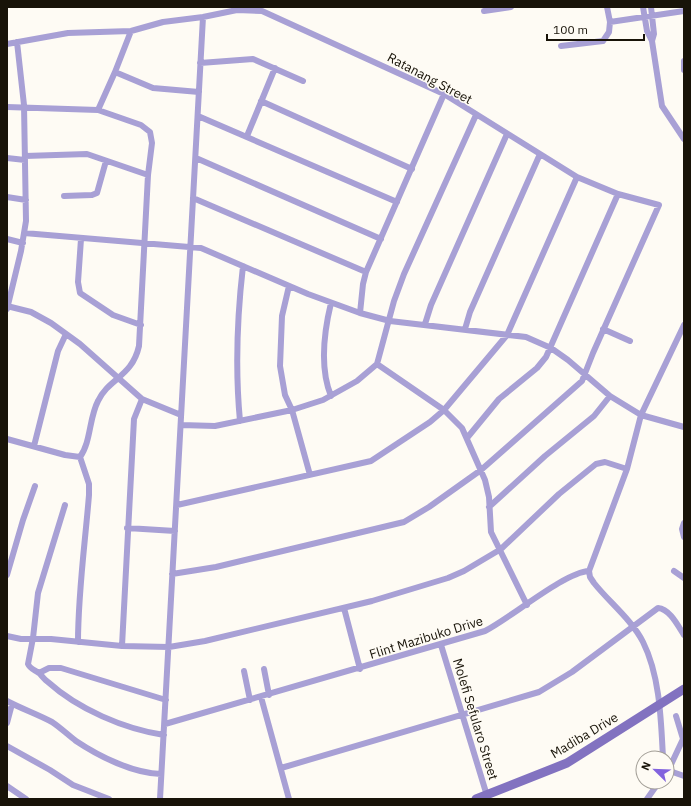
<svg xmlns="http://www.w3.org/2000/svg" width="691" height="806" font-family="'IBM Plex Sans',sans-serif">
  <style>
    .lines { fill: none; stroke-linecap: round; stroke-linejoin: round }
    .street { stroke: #a8a0d5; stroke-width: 6 }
    .secondary { stroke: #8272c0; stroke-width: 9 }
    .labels { text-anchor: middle; stroke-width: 3; stroke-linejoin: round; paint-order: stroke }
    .street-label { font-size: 13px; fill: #181308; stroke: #fefbf4 }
  </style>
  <rect width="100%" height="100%" fill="#fefbf4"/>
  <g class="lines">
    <path class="street" d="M 607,7 L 610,22 L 684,11
      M 643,7 L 647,31 L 652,41 L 662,106 L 684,139
      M 651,7 L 654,34 L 652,41
      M 484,11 L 511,7
      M 7,44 L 68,33 L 131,31 L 163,22 L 203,17 L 237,10 L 262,11 L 444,94 L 577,177 L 618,194 L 659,205 L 593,353 L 582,381 L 481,470 L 429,507 L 404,522 L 216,567 L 172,574
      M 561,46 L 603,41 L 609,32 L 610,22
      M 684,61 L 684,70
      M 200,63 L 253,59 L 303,81
      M 115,72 L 153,88 L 199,92
      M 261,101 L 412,169
      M 7,107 L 98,110 L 141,125 L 150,132 L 152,143 L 148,175 L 139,346 C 132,377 109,378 98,401 C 89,418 91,442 80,457 L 65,455 L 7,439
      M 98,110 L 115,72 L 131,31
      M 198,116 L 397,202
      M 247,136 L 275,68
      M 25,156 L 87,154 L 148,175
      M 7,158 L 25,160
      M 196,158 L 381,239
      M 64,196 L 92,195 L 97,193 L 106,161
      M 7,197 L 26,200
      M 193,198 L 366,272
      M 24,233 L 201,248 L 308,294 L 360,313 L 390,321 L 526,337 L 551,348 L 568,360 L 610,396 L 641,415 L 684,427
      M 7,239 L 23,243
      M 81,239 L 78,282 L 80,293 L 113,315 L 141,325
      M 289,286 L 282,316 L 280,366 L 285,395 L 292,410 L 310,475
      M 331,303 C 324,332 320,369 331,396
      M 7,306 L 31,312 L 51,323 L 80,344 L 142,399 L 181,415
      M 7,309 L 21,251 L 26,221 L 24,105 L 17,42
      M 360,313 L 363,284 L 366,272 L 444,94
      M 425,324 L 431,305 L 507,134
      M 465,329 L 470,312 L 540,154
      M 603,329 L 630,341
      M 377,364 L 444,410 L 462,428 L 485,480 L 489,497 L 491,532 L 527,605
      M 240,421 C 235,369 237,318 243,266
      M 181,425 L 215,426 L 292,410 L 323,400 L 357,381 L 377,364 L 394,301 L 404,274 L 476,115
      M 467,438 L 499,399 L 537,368 L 546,357 L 618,194
      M 34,446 L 58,351 L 66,334
      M 65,505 L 38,593 L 33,638 L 28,664 C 30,669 35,670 39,673 C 42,676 45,680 48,682 C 78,709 124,729 164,735
      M 177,505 L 371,461 L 430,422 L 444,410 L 507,335 L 577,177
      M 489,507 L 545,456 L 594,416 L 610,396
      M 684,523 L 682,529 L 684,537
      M 127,528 L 175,531
      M 589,571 L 590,577 L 594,583 C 609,602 632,620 643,642 C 660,676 661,720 663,758
      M 674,571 L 684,578
      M 7,575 L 23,520 L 35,486
      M 344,608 L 360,669
      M 7,636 L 21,639 L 51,639 L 122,646 L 169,647 L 205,641 L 372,601 L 448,578 L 464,571 L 501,549 L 559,494 L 596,464 L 605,462 L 627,469
      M 78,642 C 78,593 85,544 89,495 L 89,484 L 80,457
      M 441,645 L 488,799
      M 122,646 L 134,419 L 142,399
      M 264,669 L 269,695
      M 244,671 L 250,700
      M 39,673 L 49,668 L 61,668 L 166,700
      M 261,697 L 289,799
      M 7,701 C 22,709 37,714 52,722 C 61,728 68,735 76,741 C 100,757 133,773 161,774
      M 7,723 L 12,704
      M 165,724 L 485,631 C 512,617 565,572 589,571 L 627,469 L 641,415 L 684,325
      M 7,746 L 50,770 L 73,785 L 109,799
      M 281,768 L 539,692 L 572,672 L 658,608 C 670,609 678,626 684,635
      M 667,770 L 684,776
      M 668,771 L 683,739 L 676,716
      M 7,786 L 26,799
      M 160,799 L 203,17
      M 647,799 L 659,782"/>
    <path class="secondary" d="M 476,799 L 567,763 L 684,689"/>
  </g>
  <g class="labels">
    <g class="street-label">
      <text transform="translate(430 78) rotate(28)" y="5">Ratanang Street</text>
      <text transform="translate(426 637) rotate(-17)" y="5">Flint Mazibuko Drive</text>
      <text transform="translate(476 719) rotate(73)" y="5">Molefi Sefularo Street</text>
      <text transform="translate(584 735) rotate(-31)" y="5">Madiba Drive</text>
    </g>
  </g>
  <rect width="691" height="806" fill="none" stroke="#181308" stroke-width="16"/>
  <g transform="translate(655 770) rotate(293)"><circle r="19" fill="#fefbf4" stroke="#a29e96"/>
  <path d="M0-3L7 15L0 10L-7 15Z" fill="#8263de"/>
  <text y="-6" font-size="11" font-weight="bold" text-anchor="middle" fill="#181308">N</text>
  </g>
  <path d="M547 34v6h97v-6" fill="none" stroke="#181308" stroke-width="2"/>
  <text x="553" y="34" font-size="12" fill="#181308" stroke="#fefbf4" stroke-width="3" paint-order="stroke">100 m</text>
</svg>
